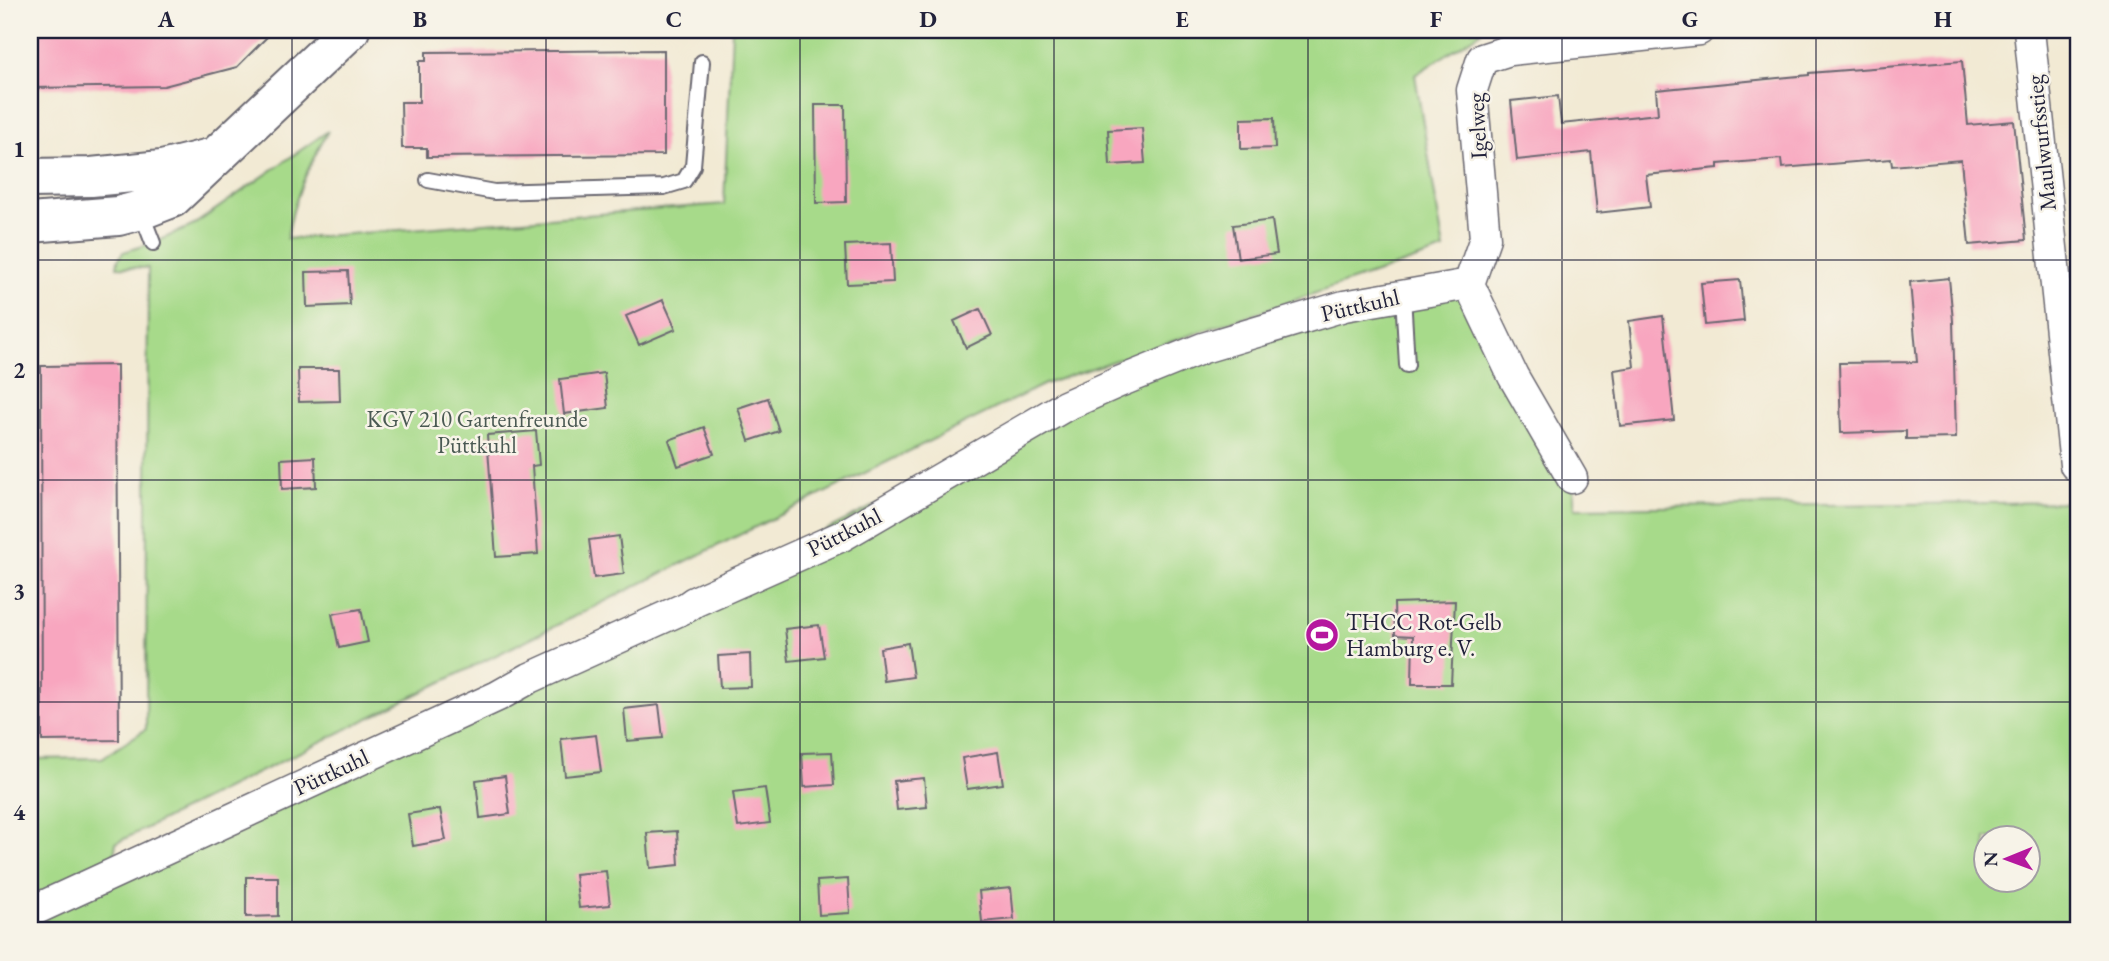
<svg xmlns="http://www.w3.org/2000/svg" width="2109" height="961" font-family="'EB Garamond',serif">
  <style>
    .green { fill: #a7da8a; stroke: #647e62; stroke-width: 2; fill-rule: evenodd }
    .building { fill: #f8a6bf }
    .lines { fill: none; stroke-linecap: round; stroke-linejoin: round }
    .lane-casing { stroke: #6b6871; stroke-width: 18 }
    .street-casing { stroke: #6b6871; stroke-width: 33 }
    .secondary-casing { stroke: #6b6871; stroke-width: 42 }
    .lane { stroke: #fff; stroke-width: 14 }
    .street { stroke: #fff; stroke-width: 30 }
    .secondary { stroke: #fff; stroke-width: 38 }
    .grid { fill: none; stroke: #22223b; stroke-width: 2; stroke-opacity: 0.55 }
    .labels { text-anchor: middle; stroke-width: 5; stroke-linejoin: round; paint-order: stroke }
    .street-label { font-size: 23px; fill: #22223b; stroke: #f7f3e8 }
    .park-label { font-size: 23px; fill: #4a5953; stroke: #f7f3e8 }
    .poi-label { font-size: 23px; fill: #22223b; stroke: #f7f3e8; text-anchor: start }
    .neatline { fill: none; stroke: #22223b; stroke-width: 2.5 }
    .grid-label { font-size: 23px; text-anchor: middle; font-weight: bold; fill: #22223b }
  </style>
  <rect width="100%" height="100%" fill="#f7f3e8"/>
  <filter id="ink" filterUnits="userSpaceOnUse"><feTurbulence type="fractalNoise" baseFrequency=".0143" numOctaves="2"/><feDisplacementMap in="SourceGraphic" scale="14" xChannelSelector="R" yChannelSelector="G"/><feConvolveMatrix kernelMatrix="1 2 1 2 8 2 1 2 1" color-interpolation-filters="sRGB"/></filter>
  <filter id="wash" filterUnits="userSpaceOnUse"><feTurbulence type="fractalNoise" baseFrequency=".00686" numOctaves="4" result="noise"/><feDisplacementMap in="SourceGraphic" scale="28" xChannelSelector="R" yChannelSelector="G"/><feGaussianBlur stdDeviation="1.57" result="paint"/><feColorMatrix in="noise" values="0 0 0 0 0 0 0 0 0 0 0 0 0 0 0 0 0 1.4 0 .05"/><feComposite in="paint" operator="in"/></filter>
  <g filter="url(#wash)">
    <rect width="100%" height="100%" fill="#f2ead4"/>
    <path class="green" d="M 732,30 L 1480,30 L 1481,32 L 1415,75 L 1444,250 L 1045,384 L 116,843 L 111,875 L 498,696 L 1119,382 L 1469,284 L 1572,478 L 1575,508 L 2079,502 L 2079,931 L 30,931 L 30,759 L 102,758 L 146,729 L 148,268 L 117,267 L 118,260 L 123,252 L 153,243 L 192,226 L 328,131 C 309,165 293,199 287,239 L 724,204 ZM 1986,838 L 2028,838 L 2028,880 L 1986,880 Z"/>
    <g id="blocks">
      <path class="building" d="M 30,30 L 274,30 L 237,67 L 164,86 L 30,88 Z
        M 664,50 L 664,155 L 427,157 L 427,148 L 402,148 L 401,102 L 419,102 L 419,61 L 426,61 L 426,52 Z
        M 1962,61 L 1968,125 L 2014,121 L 2026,240 L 1969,245 L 1961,160 L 1892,166 L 1891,159 L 1782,168 L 1781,159 L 1718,164 L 1718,168 L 1646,175 L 1650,207 L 1597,213 L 1591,152 L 1517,160 L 1511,101 L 1558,96 L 1561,124 L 1658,114 L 1656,90 L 1809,75 L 1809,73 Z
        M 815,105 L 845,105 L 846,202 L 816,203 Z
        M 1274,118 L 1275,148 L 1241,149 L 1241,119 Z
        M 1142,128 L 1145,163 L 1110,165 L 1108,130 Z
        M 1272,220 L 1277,254 L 1238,259 L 1233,225 Z
        M 891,243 L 893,282 L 847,284 L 845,245 Z
        M 348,271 L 350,305 L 307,307 L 306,272 Z
        M 1949,278 L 1953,321 L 1956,438 L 1906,439 L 1906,431 L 1841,433 L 1839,363 L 1917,362 L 1910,282 Z
        M 1740,280 L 1744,321 L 1705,325 L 1701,283 Z
        M 663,300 L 676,329 L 639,345 L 626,316 Z
        M 980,309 L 992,335 L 966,348 L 954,321 Z
        M 1663,316 L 1674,420 L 1620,426 L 1614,370 L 1634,367 L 1629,321 Z
        M 117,365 L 119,740 L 42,741 L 41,366 Z
        M 298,369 L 339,369 L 340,401 L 299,402 Z
        M 604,373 L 608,408 L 564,414 L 560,379 Z
        M 768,398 L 779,431 L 749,441 L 738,408 Z
        M 704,427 L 714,454 L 678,466 L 669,440 Z
        M 536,431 L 539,465 L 532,466 L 538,554 L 496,557 L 487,435 Z
        M 315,457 L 316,487 L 282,489 L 281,459 Z
        M 619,536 L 624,574 L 594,578 L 589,540 Z
        M 1455,601 L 1451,684 L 1412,684 L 1413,636 L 1395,635 L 1394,603 Z
        M 361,609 L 368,642 L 339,648 L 332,614 Z
        M 819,625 L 824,657 L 789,661 L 785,629 Z
        M 908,643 L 913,677 L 884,681 L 880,648 Z
        M 750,654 L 751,687 L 720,688 L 718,656 Z
        M 659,705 L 663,738 L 627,741 L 624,709 Z
        M 596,735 L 601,772 L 565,776 L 561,739 Z
        M 832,752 L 834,785 L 804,787 L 802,753 Z
        M 998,752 L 1003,784 L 967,789 L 962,758 Z
        M 505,776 L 510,814 L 480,818 L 476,780 Z
        M 924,778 L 927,807 L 897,810 L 894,781 Z
        M 765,788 L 770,823 L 738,827 L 733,792 Z
        M 440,809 L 446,840 L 413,846 L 408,814 Z
        M 677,831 L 679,865 L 650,868 L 647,833 Z
        M 606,871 L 610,905 L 579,908 L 575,874 Z
        M 246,877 L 278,877 L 278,916 L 246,917 Z
        M 848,879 L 850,913 L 819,915 L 817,881 Z
        M 1011,888 L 1014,919 L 982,922 L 979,891 Z"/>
    </g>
  </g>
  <g filter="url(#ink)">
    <use href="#blocks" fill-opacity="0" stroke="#6b6871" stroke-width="2"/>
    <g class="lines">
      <g class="lane-casing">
        <path id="lane" d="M 428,180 L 494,192 L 664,187 L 684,181 L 693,166 L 702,62
          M 141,212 L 153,243
          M 1403,295 L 1407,365"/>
      </g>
      <g class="street-casing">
        <path id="street" d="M 2029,30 L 2075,465
          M 1469,284 L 1485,238 L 1472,90 L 1482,59 L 1510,50 L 1699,30
          M 1469,284 L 1513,376 L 1572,478
          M 30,912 L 498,696 L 530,678 L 687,607 L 694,602 L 842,536 L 1065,406 L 1119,382 L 1203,348 L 1344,306 L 1469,284"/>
      </g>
      <g class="secondary-casing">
        <path id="secondary" d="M 30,178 L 91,177 L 162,170 L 214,157
          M 30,223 L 118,216 L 141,210 L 172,198 L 350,30"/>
      </g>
      <use href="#lane" class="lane"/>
      <use href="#street" class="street"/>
      <use href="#secondary" class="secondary"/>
    </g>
  </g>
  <path class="grid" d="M 292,30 L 292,931M 546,30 L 546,931M 800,30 L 800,931M 1054,30 L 1054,931M 1308,30 L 1308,931M 1562,30 L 1562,931M 1816,30 L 1816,931M 30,260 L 2079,260M 30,480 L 2079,480M 30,702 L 2079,702"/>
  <defs>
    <g id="stadium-disc" transform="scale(1.75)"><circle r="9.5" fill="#b5179e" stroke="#f7f3e8"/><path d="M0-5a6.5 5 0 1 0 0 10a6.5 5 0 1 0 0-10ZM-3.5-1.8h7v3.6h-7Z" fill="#fff"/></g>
  </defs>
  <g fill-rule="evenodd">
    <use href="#stadium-disc" x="1322" y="635"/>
  </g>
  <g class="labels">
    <g class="street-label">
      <text transform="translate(1477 126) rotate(-93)" y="8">Igelweg</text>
      <text transform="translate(2041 143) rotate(-96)" y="8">Maulwurfsstieg</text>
      <text transform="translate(1360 305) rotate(-13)" y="8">Püttkuhl</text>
      <text transform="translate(844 532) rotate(-27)" y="8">Püttkuhl</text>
      <text transform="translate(331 772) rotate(-25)" y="8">Püttkuhl</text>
    </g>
    <g class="park-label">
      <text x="477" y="427">KGV 210 Gartenfreunde<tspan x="477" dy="26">Püttkuhl</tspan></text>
    </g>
    <g class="poi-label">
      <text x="1346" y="630">THCC Rot-Gelb<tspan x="1346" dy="26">Hamburg e. V.</tspan></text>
    </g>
  </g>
  <rect width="2109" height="961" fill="none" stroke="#f7f3e8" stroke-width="77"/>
  <g transform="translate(2007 859) rotate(269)"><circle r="33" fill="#f7f3e8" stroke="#a29fa3" stroke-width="2"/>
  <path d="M0-5L12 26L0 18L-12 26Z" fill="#b5179e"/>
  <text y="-10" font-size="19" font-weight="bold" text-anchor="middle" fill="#22223b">N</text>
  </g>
  <rect x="38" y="38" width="2032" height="884" class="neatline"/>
  <g class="grid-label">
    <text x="166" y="27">A</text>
    <text x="420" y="27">B</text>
    <text x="674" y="27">C</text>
    <text x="928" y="27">D</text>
    <text x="1182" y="27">E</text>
    <text x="1436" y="27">F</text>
    <text x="1690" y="27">G</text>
    <text x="1943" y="27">H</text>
    <text x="19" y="157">1</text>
    <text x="19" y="378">2</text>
    <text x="19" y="599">3</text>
    <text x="19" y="820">4</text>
  </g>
</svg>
